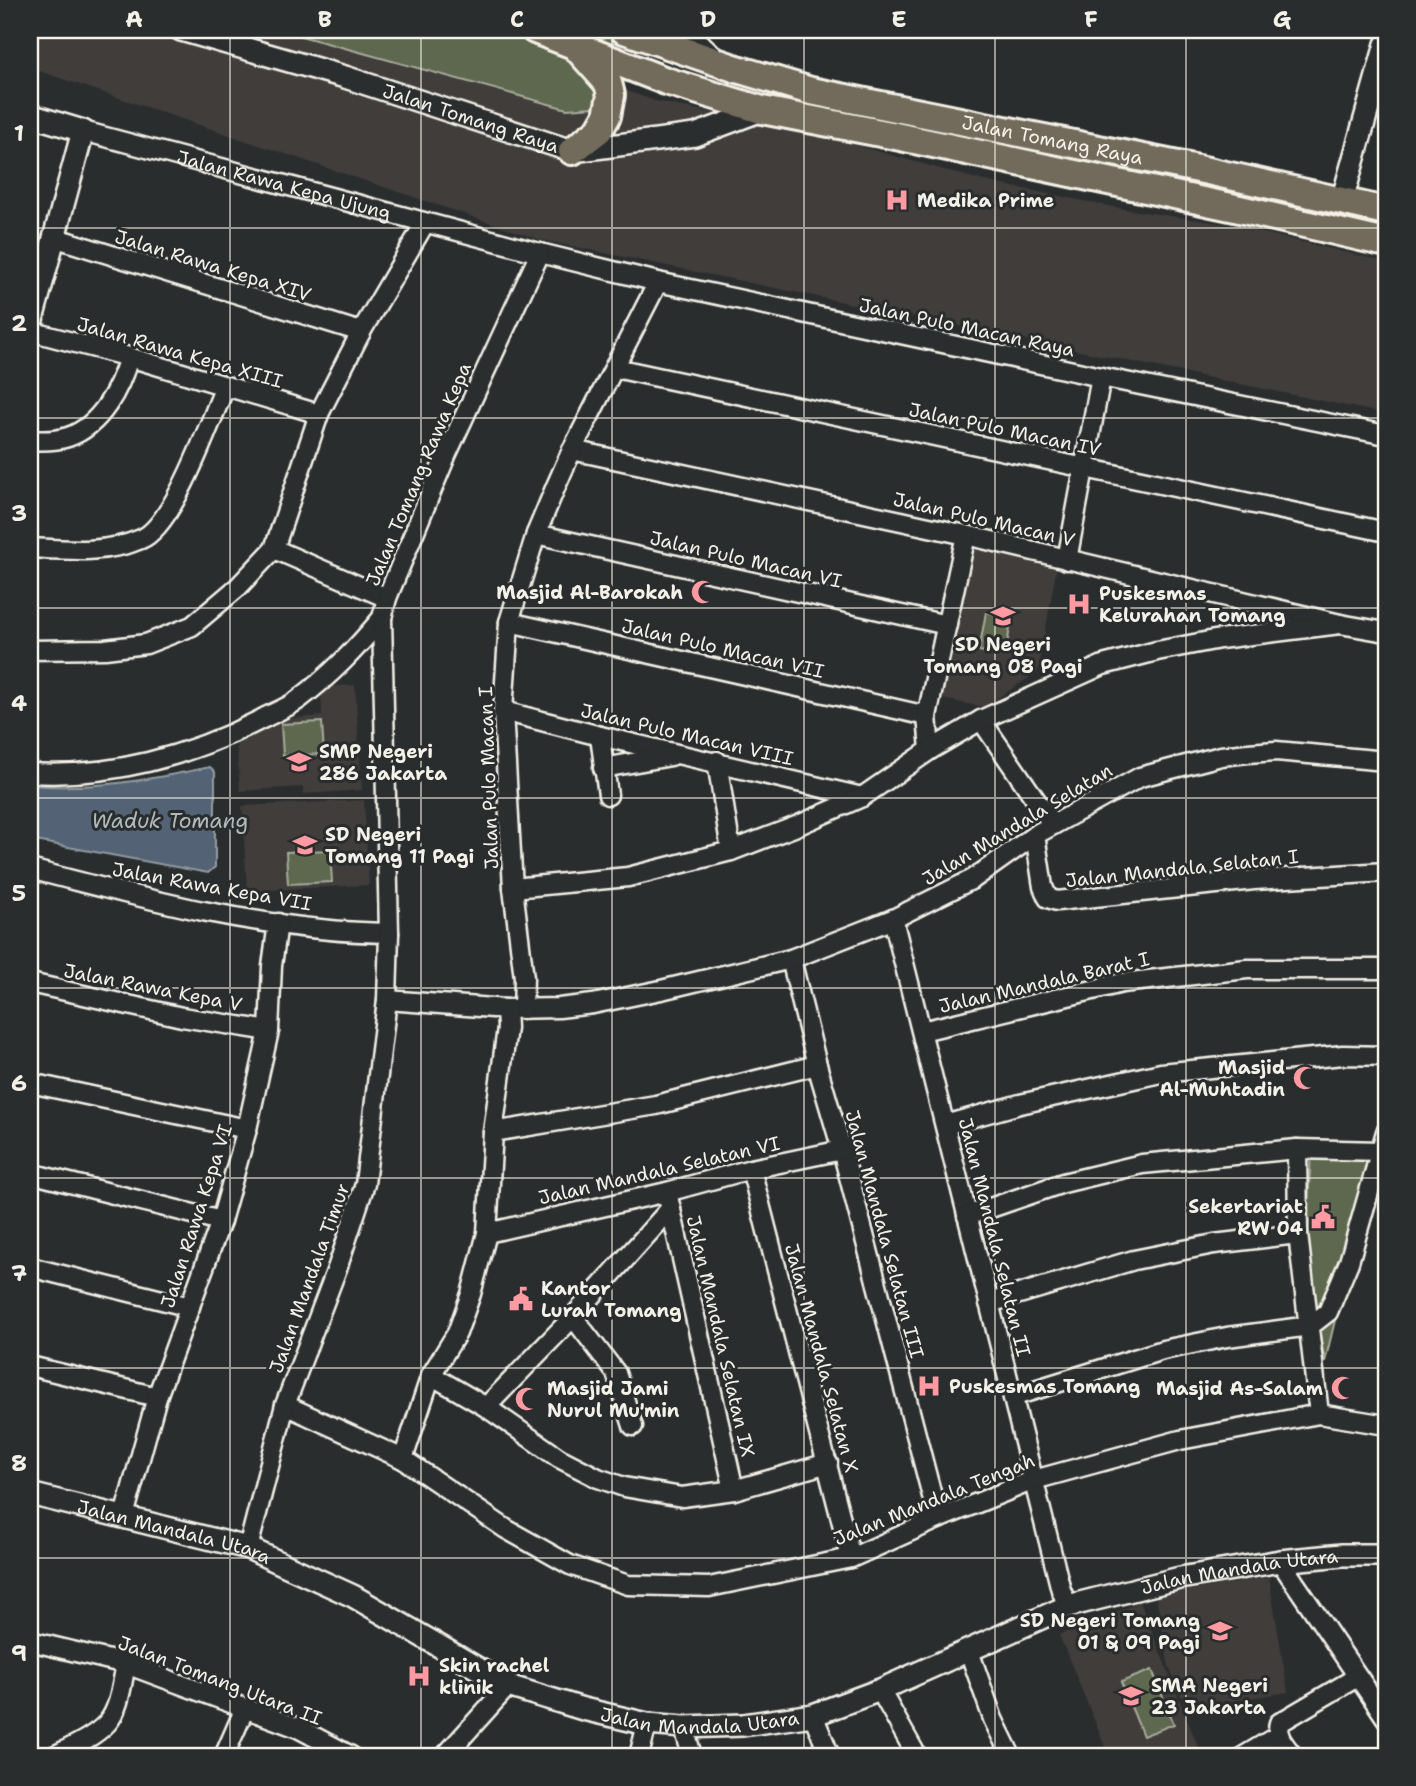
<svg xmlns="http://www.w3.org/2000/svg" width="1416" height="1786" font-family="'Shantell Sans',sans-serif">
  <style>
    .built { fill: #3f3c3b }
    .green { fill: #5d6850; stroke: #a8ac9c; stroke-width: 2 }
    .water { fill: #526474; stroke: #939ca2; stroke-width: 2 }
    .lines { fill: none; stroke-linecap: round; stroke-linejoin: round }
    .minor-casing { stroke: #f4f1e8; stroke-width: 23 }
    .tertiary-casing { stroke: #f4f1e8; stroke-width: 26 }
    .primary-casing { stroke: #f4f1e8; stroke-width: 32 }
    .minor { stroke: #2a2d2e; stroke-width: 18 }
    .tertiary { stroke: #2a2d2e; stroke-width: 21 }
    .primary { stroke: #726b5a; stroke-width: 26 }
    .grid { fill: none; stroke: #f4f1e8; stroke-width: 2; stroke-opacity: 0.55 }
    .labels { text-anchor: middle; stroke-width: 6; stroke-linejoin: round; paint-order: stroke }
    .street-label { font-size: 19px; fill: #f4f1e8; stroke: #2a2d2e }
    .poi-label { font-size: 19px; font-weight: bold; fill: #f4f1e8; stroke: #2a2d2e; text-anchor: start }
    .water-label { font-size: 21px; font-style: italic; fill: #b3b9ba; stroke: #2a2d2e }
    .neatline { fill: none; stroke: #f4f1e8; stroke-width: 2.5 }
    .grid-label { font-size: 23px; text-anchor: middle; font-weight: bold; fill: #f4f1e8 }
  </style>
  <rect width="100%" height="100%" fill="#2a2d2e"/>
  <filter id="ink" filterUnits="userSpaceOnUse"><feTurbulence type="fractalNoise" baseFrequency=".0143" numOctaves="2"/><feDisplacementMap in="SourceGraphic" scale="14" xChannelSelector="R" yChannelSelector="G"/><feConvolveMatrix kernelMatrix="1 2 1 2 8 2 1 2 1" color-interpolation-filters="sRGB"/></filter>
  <g filter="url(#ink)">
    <path class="built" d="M 30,30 L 458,30 L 655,101 L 813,133 L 984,181 L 1124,209 L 1232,225 L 1386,262 L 1386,414 L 541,240 L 30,68 Z
      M 970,543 L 1058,560 L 1038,672 L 984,707 L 942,699 Z
      M 355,685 L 362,790 L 304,794 L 303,787 L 240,791 L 236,736 L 278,719 L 322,716 L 321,687 Z
      M 364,800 L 369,885 L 247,891 L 242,806 Z
      M 1269,1577 L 1288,1692 L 1186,1709 L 1169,1667 L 1156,1596 Z
      M 1140,1602 L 1202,1756 L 1109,1756 L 1059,1635 Z"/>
    <path class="green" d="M 279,30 L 614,30 L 607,106 L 567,109 Z
      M 986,612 L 1012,617 L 1005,656 L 979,651 Z
      M 322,722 L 324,754 L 283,756 L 281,724 Z
      M 330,850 L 332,882 L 288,884 L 286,852 Z
      M 1311,1152 L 1373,1162 L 1325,1362 L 1315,1309 L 1307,1224 Z
      M 1152,1670 L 1174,1724 L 1143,1736 L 1121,1682 Z"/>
    <path class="water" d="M 210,767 L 215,772 L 215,867 L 208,873 L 30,840 L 30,785 C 92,790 149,780 210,767 Z"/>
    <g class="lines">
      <g class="minor-casing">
        <g id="minor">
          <path id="s1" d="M 83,131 L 540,253 L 658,282 L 1101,377 L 1386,435"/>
          <path d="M 53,237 L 361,332"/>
          <path d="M 30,331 L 129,357 L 319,414"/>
          <path d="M 615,368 L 1386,532"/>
          <path d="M 30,440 C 42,441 56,441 68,437 C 101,426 120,388 129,357"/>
          <path d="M 572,450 L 966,535 L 1340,624 L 1386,632"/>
          <path d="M 536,534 L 947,625"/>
          <path d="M 30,548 C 66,550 107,554 141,539 C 174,526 210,421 225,387"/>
          <path d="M 274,549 L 387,598"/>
          <path d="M 1067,560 L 1101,377"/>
          <path d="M 509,622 L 927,716"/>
          <path d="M 30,650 L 105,649 L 146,644 L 192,626 L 238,587 L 274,549 L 319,414 L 361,332 L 425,223"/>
          <path d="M 503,711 L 600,736 L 862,797"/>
          <path d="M 981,720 L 1053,825"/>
          <path d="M 600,736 L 608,795"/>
          <path d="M 930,750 L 927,716 L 966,535"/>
          <path d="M 717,761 L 731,851"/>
          <path d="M 603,768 L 671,756"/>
          <path d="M 30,773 C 109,778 190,756 260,720 C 273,713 287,708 298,700 C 332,674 355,650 382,618"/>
          <path d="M 1035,835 L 1043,887 L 1048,898 L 1057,901 L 1254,880 L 1386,872"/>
          <path d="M 30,869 C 144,899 270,932 389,933"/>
          <path d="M 513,888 L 628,877 L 731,851 L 794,827 L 862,797 L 930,750 L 981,720 L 1103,665 L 1157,651 L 1220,639 L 1340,624"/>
          <path d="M 893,919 L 1061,1590 L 1068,1606"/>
          <path d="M 791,959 L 817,1065 L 842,1150 L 938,1519"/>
          <path d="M 30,983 L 182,1017 L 269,1031"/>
          <path d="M 387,1000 L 506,1009 L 559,1008 L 593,1004 L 661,990 L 791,959 L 893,919 L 973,879 L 1035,835 L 1140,777 L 1221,756 L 1248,753 L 1276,751 L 1386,761"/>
          <path d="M 523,1009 L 524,978 L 513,888 L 503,711 L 509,622 L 536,534 L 556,486 L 572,450 L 658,282"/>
          <path d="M 922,1031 L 1122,983 L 1247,969 L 1386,969"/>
          <path d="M 30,1083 L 247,1129"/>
          <path d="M 945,1125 L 1020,1104 L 1161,1073 L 1343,1055 L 1386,1056"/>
          <path d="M 493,1132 L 656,1105 L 817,1065"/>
          <path d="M 1297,1149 L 1298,1234 L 1319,1414"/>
          <path d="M 751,1169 L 851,1558"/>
          <path d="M 30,1173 L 221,1221"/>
          <path d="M 667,1192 L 734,1490"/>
          <path d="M 967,1216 L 1063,1183 L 1142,1164 L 1297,1149 L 1381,1151"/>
          <path d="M 487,1233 L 667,1192 L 751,1169 L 842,1150"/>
          <path d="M 30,1267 L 190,1307"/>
          <path d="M 989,1303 L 1134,1260 L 1214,1244 L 1298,1234"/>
          <path d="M 573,1317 L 616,1373 L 633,1426"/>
          <path d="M 30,1366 L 157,1397"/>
          <path d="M 431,1375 L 486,1407 L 559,1458 L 598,1478 L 624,1487 L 682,1497 L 734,1490 L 828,1463"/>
          <path d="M 1015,1396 L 1163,1350 L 1227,1337 L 1310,1326 L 1328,1312 L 1349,1262 L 1386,1132"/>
          <path d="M 285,1405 L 403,1459 L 506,1529 L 570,1565 L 628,1585 L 709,1587 L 851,1558 L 938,1519 L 1034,1480 L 1180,1440 L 1319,1414 L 1386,1425"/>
          <path d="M 486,1407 L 573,1317 L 671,1208"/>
          <path d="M 403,1459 L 431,1375 L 457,1333 L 471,1294 L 487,1233 L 493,1132 L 507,1028 L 506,1009"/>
          <path d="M 124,1516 L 157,1397 L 221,1221 L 247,1129 L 269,1031 L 272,966 L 278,923"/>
          <path d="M 248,1548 L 285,1405 L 338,1266 L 365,1184 L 387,1000 L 389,933 L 382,618 L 387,598 L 446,456 L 540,253"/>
          <path d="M 1280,1561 L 1386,1718"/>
          <path d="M 30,1641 L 126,1664 L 298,1728 L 351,1756"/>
          <path d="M 969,1651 L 993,1719 L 1011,1756"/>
          <path d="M 880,1690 L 917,1756"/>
          <path d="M 813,1715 L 830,1756"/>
          <path d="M 684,1727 L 692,1756"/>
          <path d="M 54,1756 C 71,1747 93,1738 107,1723 C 120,1709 122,1682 126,1664"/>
          <path d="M 224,1756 L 245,1708"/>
          <path d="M 445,1756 L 508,1686"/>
          <path d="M 639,1756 L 647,1724"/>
          <path d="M 1244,1756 L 1279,1735"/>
          <path d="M 1293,1756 C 1286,1746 1275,1736 1279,1723 L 1357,1677"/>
        </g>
      </g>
      <g class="tertiary-casing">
        <g id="tertiary">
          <path id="s2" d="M 181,30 L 345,77 L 572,151 L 695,135 L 762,110"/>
          <path d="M 685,30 L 716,60"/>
          <path d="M 30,115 L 83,131 L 30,327"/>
          <path d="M 1342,201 L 1386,44"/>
          <path id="s3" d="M 30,1494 L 248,1548 L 353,1596 L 508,1686 L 583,1709 L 647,1724 L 684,1727 L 743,1725 L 813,1715 L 880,1690 L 1068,1606 L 1180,1578 L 1280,1561 L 1342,1555 L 1386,1555"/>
        </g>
      </g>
      <g class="primary-casing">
        <g id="primary">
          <path d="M 535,30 L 666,81 L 762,110 L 891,135 L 1231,207 L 1386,243"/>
          <path id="s4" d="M 624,30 L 734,68 L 811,91 L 1208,171 L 1386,211"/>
          <path d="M 572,151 L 599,130 L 607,116 L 611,95 L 608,83 L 576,47"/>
        </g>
      </g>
      <use href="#minor" class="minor"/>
      <use href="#tertiary" class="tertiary"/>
      <use href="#primary" class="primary"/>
    </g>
  </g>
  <path class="grid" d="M 230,30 L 230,1756M 421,30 L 421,1756M 612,30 L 612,1756M 804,30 L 804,1756M 995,30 L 995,1756M 1186,30 L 1186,1756M 30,228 L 1386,228M 30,418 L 1386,418M 30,608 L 1386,608M 30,798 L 1386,798M 30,988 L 1386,988M 30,1178 L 1386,1178M 30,1368 L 1386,1368M 30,1558 L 1386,1558"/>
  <defs>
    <g id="hospital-bare" transform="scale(1.89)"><path d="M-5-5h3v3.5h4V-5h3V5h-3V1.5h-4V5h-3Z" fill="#ff9aa2" stroke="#2a2d2e" stroke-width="2.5" paint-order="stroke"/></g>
    <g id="mosque-bare" transform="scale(1.89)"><path d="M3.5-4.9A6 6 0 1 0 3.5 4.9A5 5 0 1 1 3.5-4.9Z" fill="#ff9aa2" stroke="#2a2d2e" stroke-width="2.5" paint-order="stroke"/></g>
    <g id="school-bare" transform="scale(1.89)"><path d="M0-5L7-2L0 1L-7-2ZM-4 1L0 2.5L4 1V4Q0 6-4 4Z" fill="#ff9aa2" stroke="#2a2d2e" stroke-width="2.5" paint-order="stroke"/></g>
    <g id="civic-bare" transform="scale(1.89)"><path d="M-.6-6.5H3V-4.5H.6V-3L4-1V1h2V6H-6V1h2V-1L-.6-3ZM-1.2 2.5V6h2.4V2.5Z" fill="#ff9aa2" stroke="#2a2d2e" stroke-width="2.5" paint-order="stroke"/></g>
  </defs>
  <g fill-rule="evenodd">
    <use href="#hospital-bare" x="897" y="200"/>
    <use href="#mosque-bare" x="703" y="592"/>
    <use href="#hospital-bare" x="1079" y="604"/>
    <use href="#school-bare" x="1003" y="616"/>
    <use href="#school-bare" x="299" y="762"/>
    <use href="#school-bare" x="305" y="845"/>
    <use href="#mosque-bare" x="1305" y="1078"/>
    <use href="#civic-bare" x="1323" y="1217"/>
    <use href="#civic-bare" x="521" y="1299"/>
    <use href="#hospital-bare" x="929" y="1386"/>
    <use href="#mosque-bare" x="1343" y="1388"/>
    <use href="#mosque-bare" x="527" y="1399"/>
    <use href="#school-bare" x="1220" y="1631"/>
    <use href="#hospital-bare" x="419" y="1676"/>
    <use href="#school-bare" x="1131" y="1696"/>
  </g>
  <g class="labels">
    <g class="street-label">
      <text dy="7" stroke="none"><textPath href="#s2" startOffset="303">Jalan Tomang Raya</textPath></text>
      <text dy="7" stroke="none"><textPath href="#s4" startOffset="443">Jalan Tomang Raya</textPath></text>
      <text dy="7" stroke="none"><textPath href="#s1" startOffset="208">Jalan Rawa Kepa Ujung</textPath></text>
      <text transform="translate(213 265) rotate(17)" y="7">Jalan Rawa Kepa XIV</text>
      <text transform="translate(967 327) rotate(12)" y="7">Jalan Pulo Macan Raya</text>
      <text transform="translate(180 352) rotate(16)" y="7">Jalan Rawa Kepa XIII</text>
      <text transform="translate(1005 429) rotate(12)" y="7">Jalan Pulo Macan IV</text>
      <text transform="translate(418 474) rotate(-67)" y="7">Jalan Tomang Rawa Kepa</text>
      <text transform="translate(984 519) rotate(13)" y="7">Jalan Pulo Macan V</text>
      <text transform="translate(746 559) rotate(13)" y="7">Jalan Pulo Macan VI</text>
      <text transform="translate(723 648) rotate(13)" y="7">Jalan Pulo Macan VII</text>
      <text transform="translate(687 734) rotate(13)" y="7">Jalan Pulo Macan VIII</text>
      <text transform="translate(488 778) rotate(-92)" y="7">Jalan Pulo Macan I</text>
      <text transform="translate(1017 824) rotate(-31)" y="7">Jalan Mandala Selatan</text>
      <text transform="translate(1182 868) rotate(-6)" y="7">Jalan Mandala Selatan I</text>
      <text transform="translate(212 886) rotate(10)" y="7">Jalan Rawa Kepa VII</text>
      <text transform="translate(1044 982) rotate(-13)" y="7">Jalan Mandala Barat I</text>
      <text transform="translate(153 987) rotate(11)" y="7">Jalan Rawa Kepa V</text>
      <text transform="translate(659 1170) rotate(-13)" y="7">Jalan Mandala Selatan VI</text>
      <text transform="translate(196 1216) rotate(-72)" y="7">Jalan Rawa Kepa VI</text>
      <text transform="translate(885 1234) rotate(75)" y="7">Jalan Mandala Selatan III</text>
      <text transform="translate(995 1237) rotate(76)" y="7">Jalan Mandala Selatan II</text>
      <text transform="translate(309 1278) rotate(-70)" y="7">Jalan Mandala Timur</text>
      <text transform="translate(721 1336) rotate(77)" y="7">Jalan Mandala Selatan IX</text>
      <text transform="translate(822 1358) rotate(75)" y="7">Jalan Mandala Selatan X</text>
      <text transform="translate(934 1499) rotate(-22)" y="7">Jalan Mandala Tengah</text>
      <text dy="7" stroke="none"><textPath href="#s3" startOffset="149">Jalan Mandala Utara</textPath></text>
      <text dy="7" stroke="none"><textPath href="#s3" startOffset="1283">Jalan Mandala Utara</textPath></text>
      <text transform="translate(220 1680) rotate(21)" y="7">Jalan Tomang Utara II</text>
      <text dy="7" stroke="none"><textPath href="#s3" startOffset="716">Jalan Mandala Utara</textPath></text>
    </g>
    <g class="poi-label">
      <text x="917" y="207">Medika Prime</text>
      <text x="683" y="599" text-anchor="end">Masjid Al-Barokah</text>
      <text x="1099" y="600">Puskesmas<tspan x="1099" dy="22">Kelurahan Tomang</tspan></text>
      <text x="1003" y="651" text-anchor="middle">SD Negeri<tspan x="1003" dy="22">Tomang 08 Pagi</tspan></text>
      <text x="319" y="758">SMP Negeri<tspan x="319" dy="22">286 Jakarta</tspan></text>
      <text x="325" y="841">SD Negeri<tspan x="325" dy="22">Tomang 11 Pagi</tspan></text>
      <text x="1285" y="1074" text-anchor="end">Masjid<tspan x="1285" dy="22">Al-Muhtadin</tspan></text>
      <text x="1303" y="1213" text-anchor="end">Sekertariat<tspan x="1303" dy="22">RW 04</tspan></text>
      <text x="541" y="1295">Kantor<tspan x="541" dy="22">Lurah Tomang</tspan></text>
      <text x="949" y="1393">Puskesmas Tomang</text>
      <text x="547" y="1395">Masjid Jami<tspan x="547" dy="22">Nurul Mu'min</tspan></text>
      <text x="1323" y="1395" text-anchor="end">Masjid As-Salam</text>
      <text x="1200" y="1627" text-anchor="end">SD Negeri Tomang<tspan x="1200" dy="22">01 &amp; 09 Pagi</tspan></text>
      <text x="439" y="1672">Skin rachel<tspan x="439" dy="22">klinik</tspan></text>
      <text x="1151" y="1692">SMA Negeri<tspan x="1151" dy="22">23 Jakarta</tspan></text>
    </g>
    <g class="water-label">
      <text x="170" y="828">Waduk Tomang</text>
    </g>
  </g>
  <rect width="1416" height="1786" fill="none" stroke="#2a2d2e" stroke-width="77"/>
  <rect x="38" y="38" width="1340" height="1710" class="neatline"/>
  <g class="grid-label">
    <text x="134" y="27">A</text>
    <text x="325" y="27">B</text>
    <text x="517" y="27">C</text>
    <text x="708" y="27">D</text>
    <text x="899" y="27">E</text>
    <text x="1091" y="27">F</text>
    <text x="1282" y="27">G</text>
    <text x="19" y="141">1</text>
    <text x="19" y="331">2</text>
    <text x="19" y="521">3</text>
    <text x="19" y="711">4</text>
    <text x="19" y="901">5</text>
    <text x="19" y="1091">6</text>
    <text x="19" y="1281">7</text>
    <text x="19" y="1471">8</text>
    <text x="19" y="1661">9</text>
  </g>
</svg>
